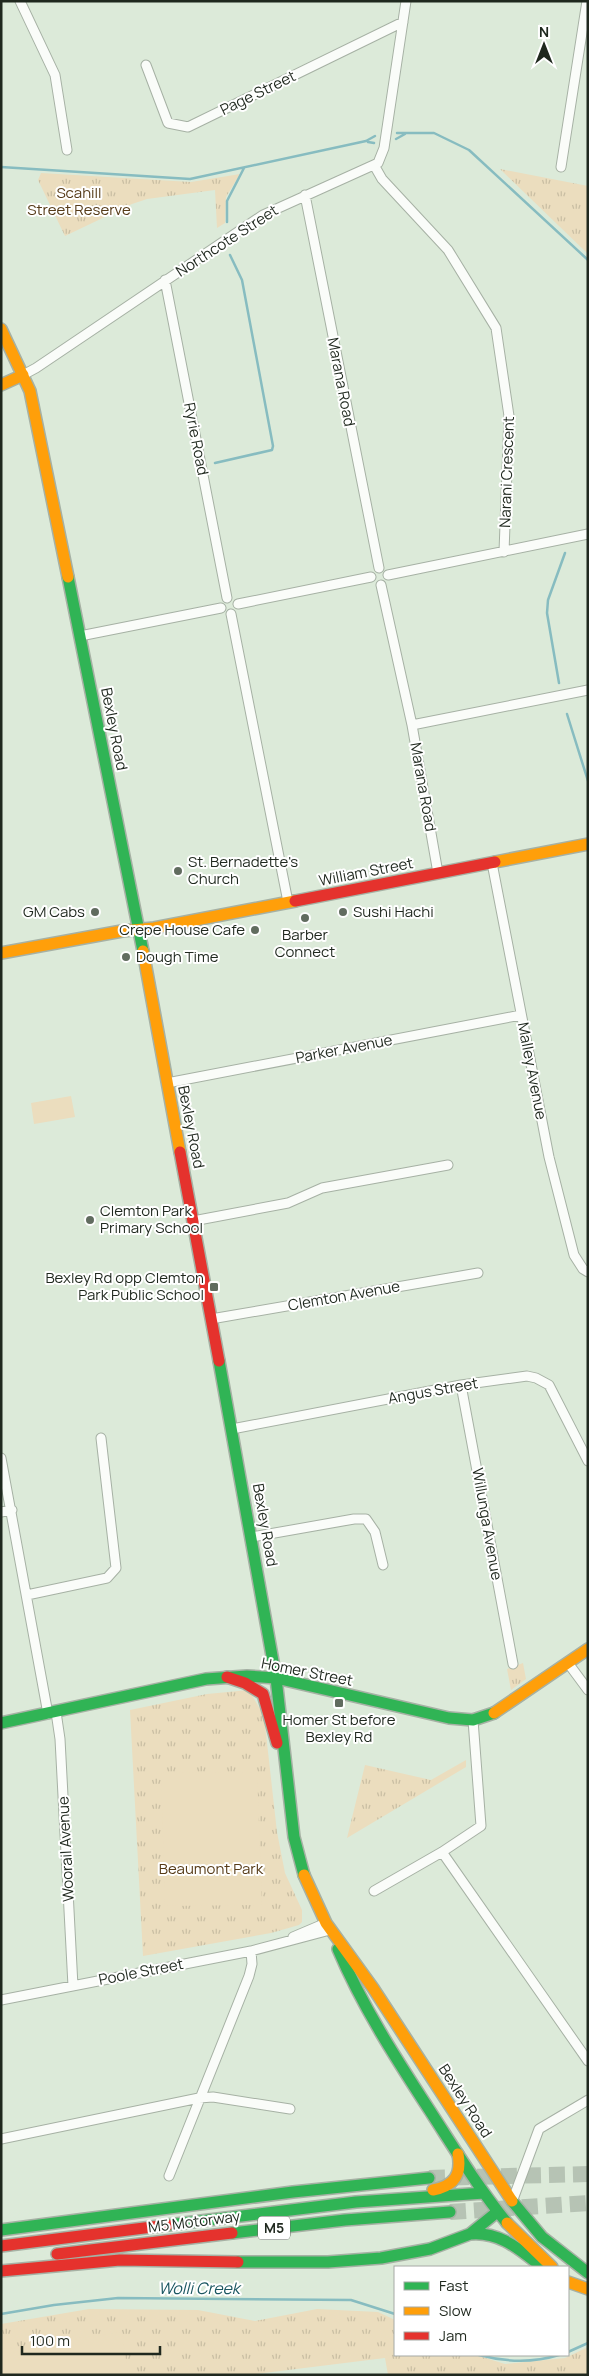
<svg xmlns="http://www.w3.org/2000/svg" width="589" height="2376" font-family="Manrope,sans-serif">
  <style>
    .park { fill: url(#park-tufts) }
    .pitch { fill: #ebddbe }
    .lines { fill: none; stroke-linecap: round; stroke-linejoin: round }
    .stream { stroke: #87bcc0; stroke-width: 2.5 }
    .highway-tunnel { stroke: #b6c3b4; stroke-width: 16; stroke-dasharray: 16 8; stroke-linecap: butt }
    .street-casing { stroke: #a6b1a4; stroke-width: 11 }
    .fast-casing { stroke: #a6b1a4; stroke-width: 14 }
    .slow-casing { stroke: #a6b1a4; stroke-width: 14 }
    .jam-casing { stroke: #a6b1a4; stroke-width: 14 }
    .street { stroke: #fafcf9; stroke-width: 9 }
    .fast { stroke: #30b455; stroke-width: 11 }
    .slow { stroke: #ff9f0a; stroke-width: 11 }
    .jam { stroke: #e5322d; stroke-width: 11 }
    .poi-dot { fill: #616c5f; stroke: #fff; stroke-width: 2 }
    .labels { text-anchor: middle; stroke-width: 4; stroke-linejoin: round; paint-order: stroke }
    .shield { fill: #fff; stroke: #626862; stroke-width: 1 }
    .shield-label { font-size: 14px; font-weight: bold; fill: #1f281e }
    .street-label { font-size: 15px; fill: #1f281e; stroke: #fff }
    .park-label { font-size: 15px; fill: #563b18; stroke: #fff }
    .poi-label { font-size: 15px; fill: #1f281e; stroke: #fff; text-anchor: start }
    .water-label { font-size: 16px; font-style: italic; fill: #1a5661; stroke: #fff }
  </style>
  <defs>
    <pattern id="park-tufts" width="24" height="20" patternUnits="userSpaceOnUse" patternTransform="scale(1.25)"><rect width="24" height="20" fill="#ebddbe"/><path d="M3 7l-1-3M5 7V3M7 7l1-3M15 17l-1-3M17 17v-4M19 17l1-3" fill="none" stroke="#c9bea3"/></pattern>
  </defs>
  <rect width="100%" height="100%" fill="#dcead9"/>
  <path class="park" d="M 500,169 L 588,186 L 588,254 Z
    M 41,173 L 191,182 L 240,174 L 226,197 L 225,223 L 217,228 L 215,190 L 147,199 L 132,204 L 65,236 L 38,180 Z
    M 523,1663 L 526,1679 L 511,1690 L 507,1669 Z
    M 249,1690 L 264,1716 L 277,1832 L 285,1873 L 302,1910 L 302,1922 L 299,1925 L 271,1933 L 143,1956 L 130,1710 L 207,1694 Z
    M 466,1760 L 466,1767 L 347,1838 L 365,1765 L 431,1780 Z
    M 89,2309 L 198,2310 L 255,2321 L 317,2309 L 378,2312 L 395,2320 L 395,2355 L 476,2355 L 505,2364 L 565,2358 L 588,2347 L 588,2375 L 388,2375 L 385,2358 L 248,2375 L 1,2375 L 1,2324 Z"/>
  <path class="pitch" d="M 71,1096 L 75,1117 L 34,1124 L 31,1103 Z
    M 257,1772 L 262,1905 L 165,1906 L 161,1773 Z
    M 122,2332 L 128,2375 L 1,2375 L 1,2349 Z"/>
  <g class="lines">
    <path class="stream" d="M 397,133 L 434,133 L 469,150 L 588,260
      M 396,139 L 405,134
      M 368,142 L 374,143
      M 1,167 L 190,179 L 366,141 L 375,136
      M 227,222 L 227,201 L 244,168
      M 215,463 L 272,450 L 273,446 L 242,280 L 230,255
      M 559,683 L 547,613 L 548,600 L 565,553
      M 567,714 L 588,781
      M 1,2314 L 54,2305 L 118,2298 L 351,2300 L 395,2314
      M 568,2352 L 588,2343
      M 479,2355 C 505,2362 533,2363 559,2355"/>
    <path class="highway-tunnel" d="M 429,2178 L 588,2174
      M 450,2212 L 588,2203"/>
    <g class="street-casing">
      <path id="street" d="M 20,1 L 55,75 L 67,150
        M 146,65 L 168,123 L 188,127 L 403,22
        M 374,165 L 382,179 L 448,250 L 496,328 L 509,416 L 504,552
        M 561,167 L 587,1
        M 305,195 L 379,568
        M 165,280 L 227,598
        M 23,375 L 36,368 L 263,215 L 378,163 L 384,148 L 406,1
        M 388,575 L 588,534
        M 381,585 L 412,725 L 438,873
        M 238,604 L 371,577
        M 231,614 L 288,902
        M 80,636 L 221,608
        M 412,725 L 588,690
        M 492,863 L 549,1157 L 574,1255 L 583,1269 L 588,1272
        M 167,1083 L 521,1015
        M 193,1221 L 288,1203 L 322,1188 L 448,1165
        M 211,1319 L 478,1273
        M 461,1385 L 513,1664
        M 232,1429 L 461,1385 L 527,1376 L 536,1378 L 549,1385 L 588,1461
        M 1,1458 L 48,1714
        M 1,1512 L 12,1510
        M 252,1537 L 354,1519 L 366,1519 L 375,1532 L 383,1565
        M 27,1595 L 107,1578 L 116,1568 L 101,1438
        M 568,1663 L 588,1690
        M 56,1712 L 60,1739 L 73,1986
        M 442,1852 L 588,2061
        M 374,1891 L 442,1852 L 481,1826 L 473,1720
        M 293,1937 L 326,1923
        M 1,2000 L 251,1951 L 330,1930
        M 1,2139 L 199,2098 L 213,2097 L 290,2109
        M 169,2176 L 249,1976 L 252,1964 L 251,1951
        M 512,2202 L 539,2129 L 588,2100"/>
    </g>
    <g class="fast-casing">
      <path id="fast" d="M 68,577 L 143,951
        M 219,1361 L 276,1678 L 294,1837 L 304,1875
        M 1,1723 L 206,1679 L 247,1676 L 276,1678 L 449,1718 L 473,1720 L 494,1713
        M 338,1949 C 363,2008 397,2060 432,2114 C 456,2151 479,2189 507,2223
        M 512,2201 L 542,2237 L 588,2273
        M 168,2225 L 356,2202 L 484,2193
        M 1,2230 L 293,2192 L 429,2178
        M 232,2233 L 345,2220 L 450,2212
        M 470,2234 C 500,2231 520,2250 542,2267
        M 238,2262 L 328,2262 L 381,2258 L 430,2249 L 470,2234 L 497,2212"/>
    </g>
    <g class="slow-casing">
      <path id="slow" d="M 1,329 L 30,391 L 68,577
        M 1,385 L 23,375
        M 495,862 L 588,844
        M 143,951 L 180,1152
        M 1,953 L 122,931 L 154,928 L 295,901
        M 494,1713 L 588,1649
        M 304,1875 L 326,1923 L 373,1988 L 512,2201
        M 433,2190 C 454,2186 462,2175 458,2154
        M 507,2223 L 552,2267
        M 568,2282 L 588,2289"/>
    </g>
    <g class="jam-casing">
      <path id="jam" d="M 295,901 L 495,862
        M 180,1152 L 219,1361
        M 227,1677 L 245,1683 L 263,1694 L 277,1743
        M 1,2246 L 168,2225
        M 57,2254 L 232,2233
        M 1,2271 L 120,2260 L 238,2262"/>
    </g>
    <use href="#street" class="street"/>
    <use href="#fast" class="fast"/>
    <use href="#slow" class="slow"/>
    <use href="#jam" class="jam"/>
  </g>
  <g class="poi-dot">
    <circle cx="178" cy="871" r="5"/>
    <circle cx="95" cy="912" r="5"/>
    <circle cx="343" cy="912" r="5"/>
    <circle cx="305" cy="918" r="5"/>
    <circle cx="255" cy="930" r="5"/>
    <circle cx="126" cy="957" r="5"/>
    <circle cx="90" cy="1220" r="5"/>
    <rect x="209" y="1282" width="10" height="10" rx="2.5"/>
    <rect x="334" y="1698" width="10" height="10" rx="2.5"/>
  </g>
  <g class="labels">
    <rect class="shield" x="258" y="2216.5" width="32" height="23" rx="4"/>
    <g class="shield-label">
      <text x="274" y="2233">M5</text>
    </g>
    <g class="street-label">
      <text transform="translate(258 93) rotate(-26)" y="5">Page Street</text>
      <text transform="translate(227 241) rotate(-33)" y="5">Northcote Street</text>
      <text transform="translate(341 382) rotate(79)" y="5">Marana Road</text>
      <text transform="translate(196 439) rotate(79)" y="5">Ryrie Road</text>
      <text transform="translate(507 472) rotate(-88)" y="5">Narani Crescent</text>
      <text transform="translate(114 729) rotate(79)" y="5">Bexley Road</text>
      <text transform="translate(423 787) rotate(80)" y="5">Marana Road</text>
      <text transform="translate(366 872) rotate(-11)" y="5">William Street</text>
      <text transform="translate(344 1049) rotate(-11)" y="5">Parker Avenue</text>
      <text transform="translate(532 1071) rotate(79)" y="5">Malley Avenue</text>
      <text transform="translate(191 1127) rotate(79)" y="5">Bexley Road</text>
      <text transform="translate(344 1296) rotate(-10)" y="5">Clemton Avenue</text>
      <text transform="translate(433 1391) rotate(-10)" y="5">Angus Street</text>
      <text transform="translate(487 1524) rotate(80)" y="5">Willunga Avenue</text>
      <text transform="translate(265 1525) rotate(80)" y="5">Bexley Road</text>
      <text transform="translate(307 1672) rotate(11)" y="5">Homer Street</text>
      <text transform="translate(66 1849) rotate(-93)" y="5">Woorail Avenue</text>
      <text transform="translate(141 1972) rotate(-11)" y="5">Poole Street</text>
      <text transform="translate(465 2101) rotate(57)" y="5">Bexley Road</text>
      <text transform="translate(194 2222) rotate(-7)" y="5">M5 Motorway</text>
    </g>
    <g class="park-label">
      <text x="79" y="198">Scahill<tspan x="79" dy="17">Street Reserve</tspan></text>
      <text x="211" y="1874">Beaumont Park</text>
    </g>
    <g class="poi-label">
      <text x="188" y="867">St. Bernadette's<tspan x="188" dy="17">Church</tspan></text>
      <text x="85" y="917" text-anchor="end">GM Cabs</text>
      <text x="353" y="917">Sushi Hachi</text>
      <text x="245" y="935" text-anchor="end">Crepe House Cafe</text>
      <text x="305" y="940" text-anchor="middle">Barber<tspan x="305" dy="17">Connect</tspan></text>
      <text x="136" y="962">Dough Time</text>
      <text x="100" y="1216">Clemton Park<tspan x="100" dy="17">Primary School</tspan></text>
      <text x="204" y="1283" text-anchor="end">Bexley Rd opp Clemton<tspan x="204" dy="17">Park Public School</tspan></text>
      <text x="339" y="1725" text-anchor="middle">Homer St before<tspan x="339" dy="17">Bexley Rd</tspan></text>
    </g>
    <g class="water-label">
      <text x="199" y="2294">Wolli Creek</text>
    </g>
  </g>
  <rect width="589" height="2376" fill="none" stroke="#1f281e" stroke-width="5"/>
  <rect x="394" y="2266" width="175" height="90" fill="#ffffff" stroke="#a5a9a5"/>
  <rect x="404" y="2282" width="25" height="8" fill="#30b455" stroke="#a5a9a5"/>
  <text x="439" y="2291" font-size="15" fill="#1f281e">Fast</text>
  <rect x="404" y="2307" width="25" height="8" fill="#ff9f0a" stroke="#a5a9a5"/>
  <text x="439" y="2316" font-size="15" fill="#1f281e">Slow</text>
  <rect x="404" y="2332" width="25" height="8" fill="#e5322d" stroke="#a5a9a5"/>
  <text x="439" y="2341" font-size="15" fill="#1f281e">Jam</text>
  <g transform="translate(544 45)" stroke="#ffffff" stroke-width="4" paint-order="stroke">
  <path d="M0-4L9 19L0 12L-9 19Z" fill="#1f281e"/>
  <text y="-8" font-size="14" font-weight="bold" text-anchor="middle" fill="#1f281e">N</text>
  </g>
  <path d="M22 2346v8h138v-8" fill="none" stroke="#1f281e" stroke-width="2.5"/>
  <text x="30" y="2346" font-size="15" fill="#1f281e" stroke="#ffffff" stroke-width="4" paint-order="stroke">100 m</text>
</svg>
